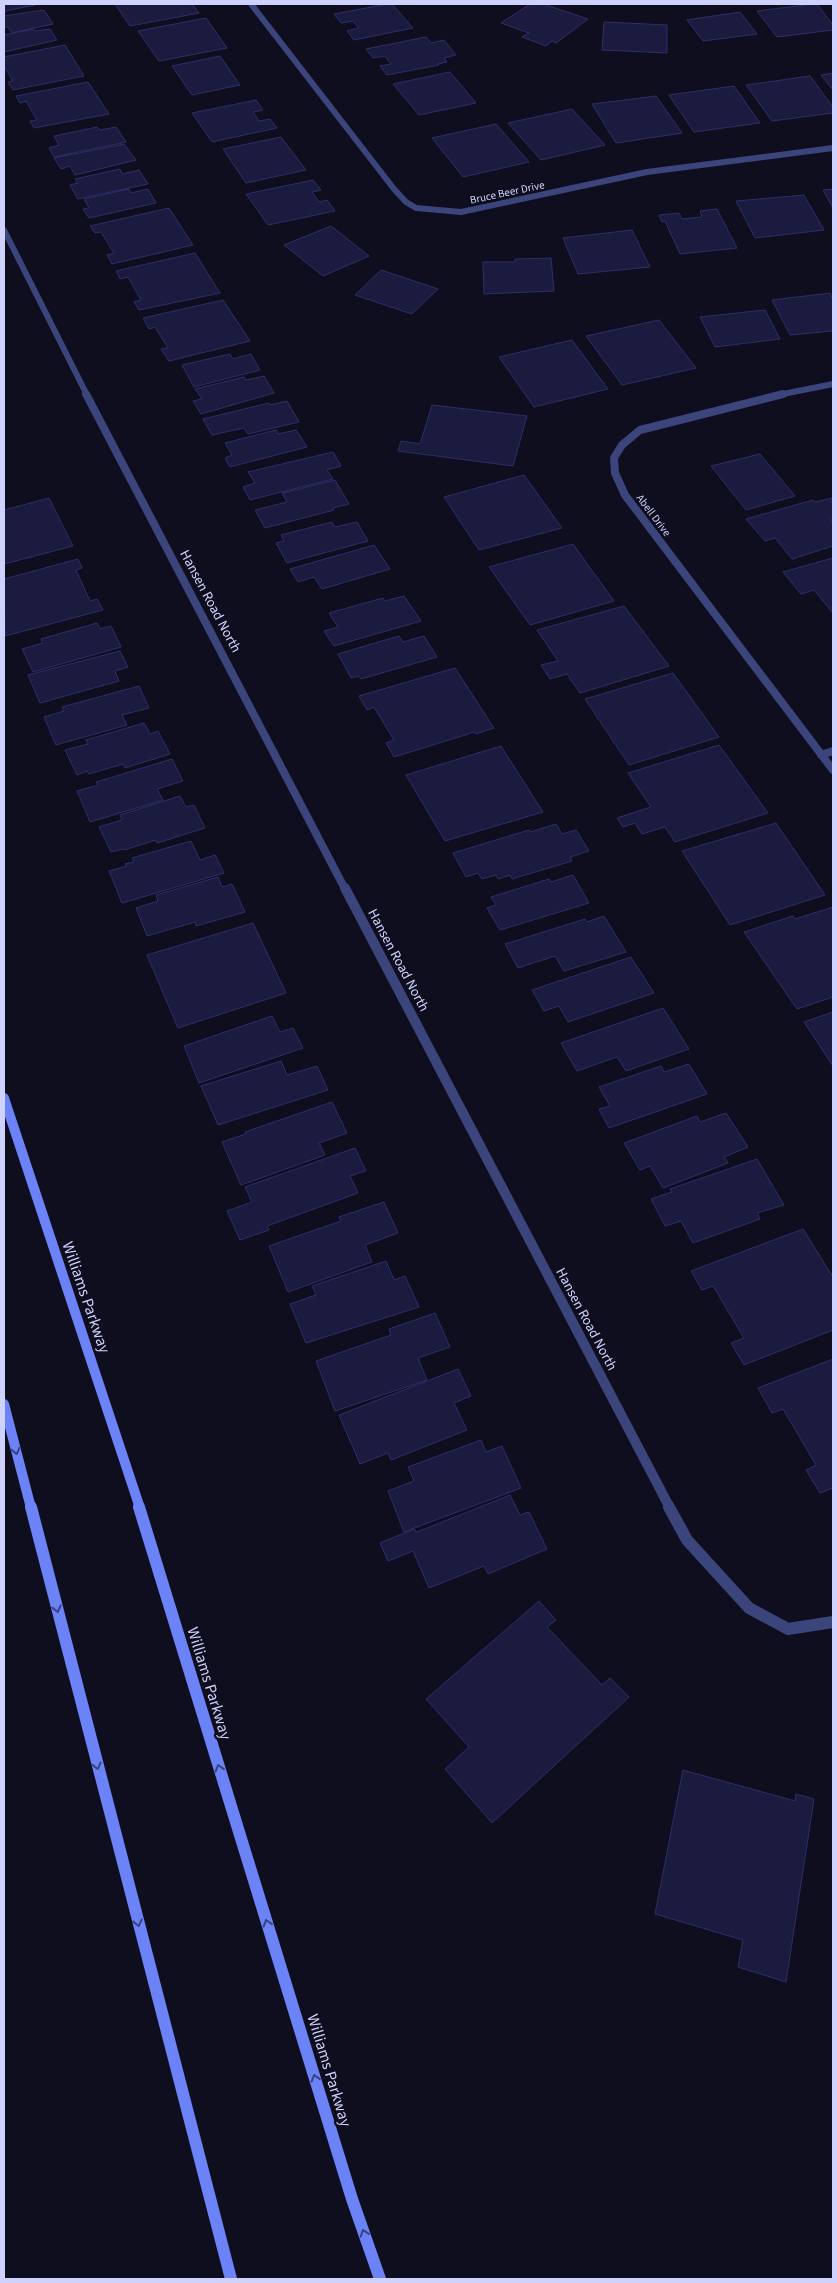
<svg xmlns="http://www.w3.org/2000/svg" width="837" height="2283" font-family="'Source Sans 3',sans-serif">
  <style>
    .building { fill: #1b1b3f; stroke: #2f2e6a }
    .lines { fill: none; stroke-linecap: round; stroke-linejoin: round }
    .street-far3 { stroke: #3b457c; stroke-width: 6 }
    .street-far2 { stroke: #3b457c; stroke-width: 8 }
    .street-far1 { stroke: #3b457c; stroke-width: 10 }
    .street { stroke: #3b457c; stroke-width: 12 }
    .secondary-far1 { stroke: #6b83f7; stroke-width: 10 }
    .secondary { stroke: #6b83f7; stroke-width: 12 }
    .oneway { stroke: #384380 }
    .labels { text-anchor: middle; stroke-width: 5; stroke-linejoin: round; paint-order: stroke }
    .far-street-label { font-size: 11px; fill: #cfd2fc; stroke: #0e0e1f }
    .street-label { font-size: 14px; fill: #cfd2fc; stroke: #0e0e1f }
    .near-street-label { font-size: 16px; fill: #cfd2fc; stroke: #0e0e1f }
  </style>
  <rect width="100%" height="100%" fill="#0e0e1f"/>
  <path class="building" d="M 4,4 L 34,4 L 35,5 L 5,11 L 6,12 L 4,13 Z
    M 115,4 L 192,4 L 199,13 L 130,26 Z
    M 387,4 L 392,4 L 413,28 L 354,40 L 347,31 L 359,28 L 353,21 L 341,23 L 334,14 Z
    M 530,4 L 543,4 L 588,19 L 556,43 L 552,41 L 546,46 L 522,37 L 529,33 L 501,23 Z
    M 813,4 L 817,4 L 833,25 L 833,30 L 777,37 L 757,11 Z
    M 44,10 L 53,24 L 12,33 L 8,27 L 4,28 L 4,16 Z
    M 740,12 L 757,34 L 703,41 L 687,20 Z
    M 206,18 L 227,48 L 159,61 L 138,31 Z
    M 604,22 L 667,25 L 667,53 L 602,50 Z
    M 33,29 L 34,31 L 50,29 L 57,40 L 4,52 L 4,35 Z
    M 426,37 L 431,43 L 444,40 L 456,55 L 444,58 L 447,62 L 438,64 L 439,65 L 387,75 L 380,66 L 391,64 L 385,56 L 373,58 L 366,49 Z
    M 65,45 L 84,76 L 13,90 L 8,82 L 13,81 L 4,66 L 4,57 Z
    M 220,56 L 240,85 L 192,95 L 172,66 Z
    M 450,72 L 476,103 L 419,115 L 393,84 Z
    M 833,73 L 833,90 L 821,75 Z
    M 810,76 L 833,107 L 833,113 L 772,121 L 746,85 Z
    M 88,82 L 109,114 L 34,128 L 30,121 L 37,120 L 26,101 L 20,103 L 16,96 Z
    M 734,86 L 760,123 L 694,132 L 669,95 Z
    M 656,96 L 682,133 L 616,143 L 592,104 Z
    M 256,100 L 263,110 L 253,112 L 259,121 L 270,119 L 277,128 L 212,142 L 192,113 Z
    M 572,109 L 605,145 L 541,160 L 508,123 Z
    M 496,124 L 529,162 L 463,177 L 432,138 Z
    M 97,127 L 100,130 L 116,127 L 126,142 L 54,157 L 49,148 L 59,145 L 54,136 Z
    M 281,137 L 306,170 L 246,183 L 223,149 Z
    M 124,144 L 136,160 L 75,175 L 70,166 L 61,169 L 54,158 Z
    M 120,169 L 122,174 L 139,170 L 148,184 L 78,199 L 70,185 L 78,183 L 75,179 Z
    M 313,180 L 321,190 L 312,192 L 319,202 L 327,200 L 335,211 L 268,225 L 246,194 Z
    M 129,189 L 131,193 L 148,189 L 156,203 L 89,218 L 83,209 L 89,208 L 84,199 Z
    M 833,189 L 833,208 L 823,190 Z
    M 804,195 L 824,230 L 755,238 L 736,201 Z
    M 169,208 L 193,245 L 112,264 L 107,255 L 114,253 L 101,232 L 95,233 L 90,226 Z
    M 717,209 L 737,248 L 680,254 L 665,221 L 662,222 L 659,215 L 679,213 L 682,219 L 702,217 L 700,211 Z
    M 331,226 L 369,256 L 323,276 L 284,245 Z
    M 632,230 L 650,267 L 578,274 L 563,238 Z
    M 195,253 L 220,293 L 139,310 L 134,302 L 141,300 L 128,277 L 120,279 L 116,271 Z
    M 551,258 L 554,291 L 484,294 L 483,262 L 515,262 L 515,259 Z
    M 381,270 L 438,289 L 412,314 L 355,295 Z
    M 830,293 L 833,300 L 833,331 L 790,335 L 772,300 Z
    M 223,300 L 250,341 L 169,361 L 161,349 L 168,348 L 155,327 L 149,329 L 143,318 Z
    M 765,310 L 780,339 L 715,347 L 700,317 Z
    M 659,320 L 696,368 L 622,385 L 586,336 Z
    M 572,340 L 608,389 L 534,407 L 499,357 Z
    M 230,354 L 233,359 L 251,354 L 260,370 L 194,387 L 182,365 Z
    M 264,376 L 274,393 L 201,414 L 193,401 L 202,399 L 195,389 L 244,377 L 246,380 Z
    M 287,401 L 299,422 L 248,434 L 244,428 L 212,435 L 203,419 L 269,403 L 270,405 Z
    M 432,405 L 527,416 L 513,466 L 398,451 L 401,441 L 420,444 Z
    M 276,430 L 278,434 L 296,430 L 307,447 L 230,467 L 225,458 L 232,455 L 225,443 Z
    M 333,452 L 341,466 L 327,470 L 333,479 L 250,500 L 243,487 L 255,483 L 248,472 Z
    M 760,454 L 795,496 L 746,510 L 711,466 Z
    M 524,475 L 562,528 L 479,550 L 444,497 Z
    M 335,480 L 349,504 L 333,508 L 334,510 L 265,528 L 255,510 L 287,502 L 282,493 Z
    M 49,498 L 73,546 L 4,564 L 4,510 Z
    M 832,498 L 833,518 L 830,519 L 833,524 L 833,546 L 792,559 L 775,538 L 765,541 L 746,519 L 813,500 L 815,502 Z
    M 332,522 L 335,527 L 357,522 L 368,541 L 287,563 L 276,543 L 284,541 L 281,535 Z
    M 573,544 L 614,601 L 530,625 L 489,567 Z
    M 374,545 L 390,569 L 322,589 L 314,577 L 298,582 L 290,569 Z
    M 833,558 L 833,611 L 832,612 L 814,590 L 801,594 L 783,572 Z
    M 78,559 L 82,568 L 76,570 L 90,601 L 97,599 L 103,610 L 5,636 L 4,579 Z
    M 404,596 L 421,621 L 334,646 L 324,631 L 338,627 L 329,613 L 383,598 L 385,601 Z
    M 624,606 L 669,666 L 580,693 L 567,674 L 550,679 L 541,665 L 558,661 L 537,630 Z
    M 97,623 L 100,629 L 111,626 L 121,647 L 33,672 L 22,649 L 43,643 L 41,639 Z
    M 399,636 L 403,642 L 424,636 L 437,657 L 361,679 L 359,676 L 351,678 L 338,654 Z
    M 120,651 L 128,667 L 115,671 L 119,681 L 40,703 L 28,675 Z
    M 455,668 L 494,728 L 476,734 L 475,732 L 394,757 L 386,743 L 394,740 L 374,707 L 367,710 L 359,696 Z
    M 673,673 L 719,737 L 629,765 L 585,699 Z
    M 139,686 L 149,708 L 122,715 L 127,725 L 56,745 L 44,717 L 64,711 L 62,707 Z
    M 144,723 L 150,734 L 158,731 L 170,754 L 125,768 L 123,764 L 89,774 L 87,771 L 77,775 L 65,750 L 88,744 L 86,740 Z
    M 719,745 L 768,813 L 675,842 L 665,827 L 642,834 L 635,823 L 623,827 L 617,818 L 651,807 L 628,773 Z
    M 501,746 L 543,812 L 445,841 L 406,775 Z
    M 172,759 L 183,781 L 157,789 L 163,800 L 90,822 L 77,791 L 98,785 L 96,782 Z
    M 180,796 L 186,807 L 194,805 L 205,828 L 157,843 L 156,840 L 124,850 L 123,849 L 111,852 L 99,827 L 122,820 L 120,815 Z
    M 776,823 L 825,895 L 730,925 L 682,851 Z
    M 556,824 L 562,834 L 576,830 L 589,851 L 570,857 L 572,861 L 512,879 L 510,875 L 498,879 L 496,875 L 482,879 L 478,873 L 466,877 L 453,853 L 529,830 L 530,832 Z
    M 191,841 L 200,860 L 215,855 L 224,873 L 122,903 L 109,871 L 127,866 L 125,864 L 134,862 L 132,858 Z
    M 573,875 L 589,903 L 500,930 L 487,908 L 496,905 L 491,897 L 549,879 L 551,882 Z
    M 218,877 L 222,887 L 232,884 L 245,912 L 196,926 L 195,922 L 147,936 L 136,908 L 158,901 L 156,895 Z
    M 833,907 L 833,997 L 797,1009 L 744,932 L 793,916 L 795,919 Z
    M 604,916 L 626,952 L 564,971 L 555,956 L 518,968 L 505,944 L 585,919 L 587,922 Z
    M 253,923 L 286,993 L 178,1028 L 147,955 Z
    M 631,957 L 654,993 L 568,1022 L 559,1006 L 544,1011 L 532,990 Z
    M 663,1008 L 689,1049 L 626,1071 L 617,1057 L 577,1071 L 561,1043 Z
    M 833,1012 L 833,1066 L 804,1022 Z
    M 272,1016 L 280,1032 L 293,1028 L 303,1048 L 199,1083 L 184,1046 Z
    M 281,1061 L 287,1075 L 317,1066 L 328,1090 L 218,1125 L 201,1086 Z
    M 689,1064 L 707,1094 L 609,1128 L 599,1109 L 610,1106 L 599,1087 L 661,1066 L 664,1072 Z
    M 332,1102 L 347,1133 L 319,1143 L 325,1155 L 241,1185 L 222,1142 L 246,1134 L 245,1132 Z
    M 726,1113 L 748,1147 L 724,1157 L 728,1163 L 663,1188 L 650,1166 L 640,1170 L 624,1143 L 697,1116 L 700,1122 Z
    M 355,1148 L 366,1171 L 350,1176 L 358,1193 L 267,1226 L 269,1230 L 240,1240 L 227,1211 L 252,1202 L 245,1187 Z
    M 757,1159 L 784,1205 L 757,1213 L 760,1219 L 693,1243 L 681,1221 L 665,1226 L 651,1199 L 672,1192 L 670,1189 Z
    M 384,1202 L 398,1233 L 365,1245 L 372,1262 L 288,1292 L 269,1246 L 341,1221 L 339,1217 Z
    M 803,1229 L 833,1277 L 833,1330 L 744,1365 L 731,1343 L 744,1338 L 713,1286 L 702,1290 L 691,1271 Z
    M 386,1261 L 394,1280 L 405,1276 L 419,1307 L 306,1343 L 290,1304 L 316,1295 L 312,1286 Z
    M 435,1313 L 450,1347 L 418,1358 L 427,1380 L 335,1411 L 316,1361 L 391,1335 L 389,1329 Z
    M 833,1359 L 833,1488 L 820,1493 L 806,1470 L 816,1465 L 783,1409 L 772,1413 L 758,1388 Z
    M 458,1369 L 471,1396 L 454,1403 L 467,1430 L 391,1460 L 388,1453 L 360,1464 L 339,1415 Z
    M 481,1440 L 486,1452 L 502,1446 L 521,1488 L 404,1532 L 388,1491 L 414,1481 L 408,1467 Z
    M 510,1495 L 520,1515 L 529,1512 L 547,1549 L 488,1574 L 484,1566 L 429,1588 L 413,1551 L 388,1561 L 380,1543 L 414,1529 L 417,1532 Z
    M 539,1601 L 556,1620 L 547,1627 L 602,1685 L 610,1678 L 629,1697 L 492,1823 L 445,1769 L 469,1747 L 426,1699 Z
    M 683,1770 L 795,1801 L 796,1794 L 814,1799 L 786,1982 L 738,1967 L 743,1940 L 655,1914 Z"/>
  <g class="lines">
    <path class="street-far3" d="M 251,4 L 394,189 L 406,202 L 416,208 L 461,212 L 647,172 L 833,148
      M 4,230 L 87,395
      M 778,395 L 833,384"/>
    <path class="street-far2" d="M 86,394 L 345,889
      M 783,394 L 640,430 L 622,445 L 614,458 L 615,473 L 625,495 L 833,770
      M 821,755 L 833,751"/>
    <path class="street-far1" d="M 345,888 L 670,1508"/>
    <path class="street" d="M 669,1507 L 687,1540 L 749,1608 L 788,1629 L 833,1622"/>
    <path class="secondary-far1" d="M 4,1098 L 140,1508
      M 4,1404 L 31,1508"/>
    <path class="secondary" d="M 31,1507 L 231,2279
      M 139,1507 L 352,2199 L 380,2279"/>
  </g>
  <defs><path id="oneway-chevron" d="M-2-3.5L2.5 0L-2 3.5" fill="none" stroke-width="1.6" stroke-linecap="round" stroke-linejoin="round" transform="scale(1.25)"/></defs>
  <g class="oneway">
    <use href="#oneway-chevron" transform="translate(16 1451) rotate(76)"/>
    <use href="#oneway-chevron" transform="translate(57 1609) rotate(76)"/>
    <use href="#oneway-chevron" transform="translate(97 1766) rotate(76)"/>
    <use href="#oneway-chevron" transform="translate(219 1768) rotate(-107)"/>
    <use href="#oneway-chevron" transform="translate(138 1923) rotate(76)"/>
    <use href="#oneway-chevron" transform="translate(267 1923) rotate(-107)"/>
    <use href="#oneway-chevron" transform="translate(315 2078) rotate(-107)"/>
    <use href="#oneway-chevron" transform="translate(364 2233) rotate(-109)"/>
  </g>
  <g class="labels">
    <g class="far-street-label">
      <text transform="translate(507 192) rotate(-12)" y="4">Bruce Beer Drive</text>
      <text transform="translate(654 515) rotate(53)" y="4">Abell Drive</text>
    </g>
    <g class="street-label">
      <text transform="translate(211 601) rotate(62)" y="5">Hansen Road North</text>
      <text transform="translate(399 960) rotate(62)" y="5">Hansen Road North</text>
      <text transform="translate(587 1319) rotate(62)" y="5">Hansen Road North</text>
    </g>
    <g class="near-street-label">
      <text transform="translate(87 1297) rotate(71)" y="6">Williams Parkway</text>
      <text transform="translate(210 1683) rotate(73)" y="6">Williams Parkway</text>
      <text transform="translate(330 2070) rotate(73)" y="6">Williams Parkway</text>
    </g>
  </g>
  <rect width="837" height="2283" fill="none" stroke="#cfd2fc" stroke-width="10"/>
</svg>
